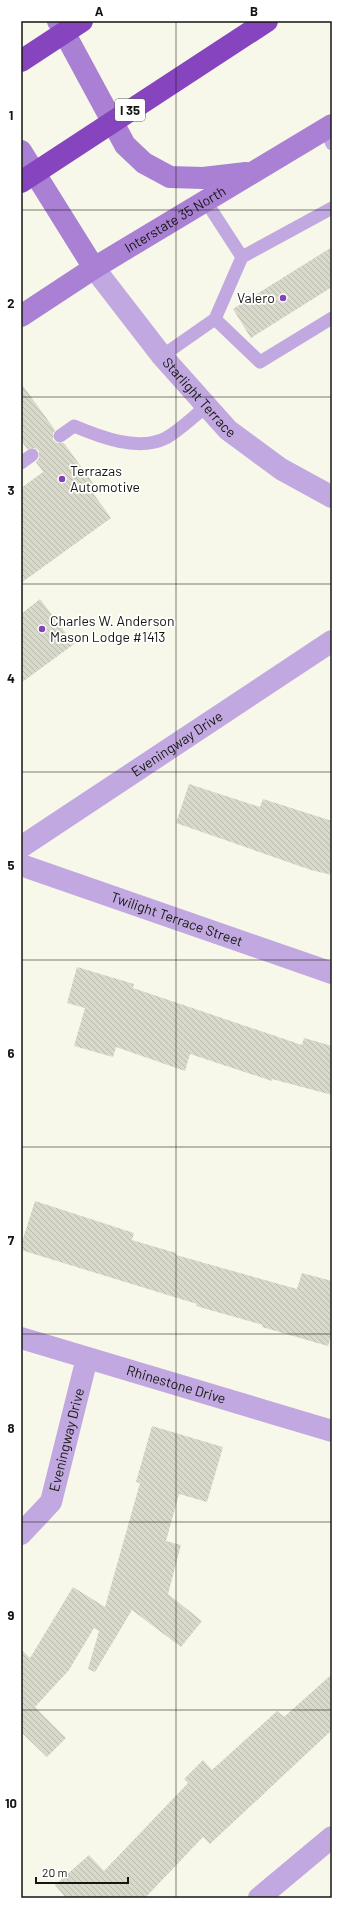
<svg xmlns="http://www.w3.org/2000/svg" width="353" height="1919" font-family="Barlow,sans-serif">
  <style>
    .building { fill: url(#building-back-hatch) }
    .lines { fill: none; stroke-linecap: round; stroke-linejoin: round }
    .lane { stroke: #c2a8e0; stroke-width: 13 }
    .street { stroke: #c2a8e0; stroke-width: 22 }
    .secondary { stroke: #a980d3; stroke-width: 22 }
    .highway { stroke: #8744bf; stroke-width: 22 }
    .grid { fill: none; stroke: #151611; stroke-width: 1; stroke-opacity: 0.55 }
    .poi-dot { fill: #8344b9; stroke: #fff; stroke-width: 1.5 }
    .labels { text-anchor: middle; stroke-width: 3.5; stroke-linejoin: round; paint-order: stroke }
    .shield { fill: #fff; stroke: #5b5c58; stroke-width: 1 }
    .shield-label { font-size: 13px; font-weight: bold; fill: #151611 }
    .street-label { font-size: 14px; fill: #151611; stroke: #fff }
    .poi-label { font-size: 14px; fill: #151611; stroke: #fff; text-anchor: start }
    .neatline { fill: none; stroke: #151611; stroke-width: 1.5 }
    .grid-label { font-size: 13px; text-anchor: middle; font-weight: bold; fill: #151611 }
  </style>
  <defs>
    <pattern id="building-back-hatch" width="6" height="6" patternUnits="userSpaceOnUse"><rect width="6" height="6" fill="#d8d9ca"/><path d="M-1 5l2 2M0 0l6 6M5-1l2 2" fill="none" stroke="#b8baac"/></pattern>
  </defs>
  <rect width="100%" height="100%" fill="#f7f8e9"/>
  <path class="building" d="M 332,247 L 332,287 L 251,338 L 233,309 Z
    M 21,383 L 55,430 L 53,433 L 53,440 L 57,443 L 64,443 L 95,486 L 90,489 L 111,518 L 21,583 L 21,488 L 43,472 L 36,462 L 39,458 L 39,451 L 35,448 L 27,449 L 21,440 Z
    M 40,599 L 74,644 L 21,683 L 21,614 Z
    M 189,784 L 260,807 L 263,799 L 332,821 L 332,875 L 311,870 L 176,823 Z
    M 77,967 L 134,984 L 133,988 L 302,1045 L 304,1038 L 332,1046 L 332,1095 L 272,1079 L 272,1081 L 190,1054 L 185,1071 L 116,1047 L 113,1057 L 74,1046 L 85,1008 L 67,1003 Z
    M 35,1201 L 134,1233 L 132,1240 L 176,1253 L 176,1255 L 297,1289 L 302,1273 L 332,1281 L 332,1333 L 328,1346 L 262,1327 L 263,1325 L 196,1306 L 197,1304 L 21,1250 L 21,1245 Z
    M 152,1426 L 223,1447 L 207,1502 L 179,1494 L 166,1541 L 181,1545 L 168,1594 L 202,1621 L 181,1647 L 132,1610 L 95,1672 L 88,1669 L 99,1631 L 94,1628 L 69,1670 L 35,1707 L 66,1738 L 47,1757 L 21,1732 L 21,1649 L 30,1658 L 73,1587 L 105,1607 L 140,1483 L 136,1482 Z
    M 332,1674 L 332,1730 L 210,1844 L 203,1837 L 145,1898 L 66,1898 L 55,1885 L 89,1855 L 104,1871 L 188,1783 L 184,1779 L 203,1760 L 212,1770 L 277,1711 L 284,1717 Z"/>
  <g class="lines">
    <path class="lane" d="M 325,129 L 332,144
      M 205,200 L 242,257 L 215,319
      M 242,257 L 332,208
      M 162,356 L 215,319 L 260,362 L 332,318
      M 60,436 L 74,426 C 100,437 138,452 166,438 C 180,430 194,416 207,406
      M 21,463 L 32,455"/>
    <g class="street">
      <path id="s1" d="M 94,268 L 162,356 L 228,430 L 281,469 L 332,497"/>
      <path id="s2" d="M 21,847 L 332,641"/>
      <path id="s3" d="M 21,865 L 332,973"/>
      <path id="s4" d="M 21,1338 L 332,1431"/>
      <path id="s5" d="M 21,1534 L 51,1502 L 87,1358"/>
      <path d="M 259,1898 L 332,1837"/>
    </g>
    <g class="secondary">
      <path d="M 58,21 L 125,145 L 144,163 L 170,177 L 203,178 L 246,173"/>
      <path d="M 21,151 L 94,268"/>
      <path id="s6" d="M 21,316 L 94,268 L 332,125"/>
    </g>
    <path class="highway" d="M 21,61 L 82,21
      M 21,182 L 267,21"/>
  </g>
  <path class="grid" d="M 176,21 L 176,1898M 21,210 L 332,210M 21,397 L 332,397M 21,584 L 332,584M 21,772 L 332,772M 21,960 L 332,960M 21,1147 L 332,1147M 21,1334 L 332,1334M 21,1522 L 332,1522M 21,1710 L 332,1710"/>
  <g class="poi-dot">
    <circle cx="283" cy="298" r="4"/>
    <circle cx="62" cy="479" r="4"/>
    <circle cx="42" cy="629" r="4"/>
  </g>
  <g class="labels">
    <rect class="shield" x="115" y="99" width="30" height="22" rx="3"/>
    <g class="shield-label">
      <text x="130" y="115">I 35</text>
    </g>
    <g class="street-label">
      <text dy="5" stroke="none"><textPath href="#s6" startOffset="182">Interstate 35 North</textPath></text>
      <text dy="5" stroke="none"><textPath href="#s1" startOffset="167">Starlight Terrace</textPath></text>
      <text dy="5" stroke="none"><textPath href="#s2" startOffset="187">Eveningway Drive</textPath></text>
      <text dy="5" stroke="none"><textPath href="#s3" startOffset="165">Twilight Terrace Street</textPath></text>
      <text dy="5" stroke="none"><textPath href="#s4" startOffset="162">Rhinestone Drive</textPath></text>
      <text dy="5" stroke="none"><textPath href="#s5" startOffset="108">Eveningway Drive</textPath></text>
    </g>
    <g class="poi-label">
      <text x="275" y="303" text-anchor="end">Valero</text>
      <text x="70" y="476">Terrazas<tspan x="70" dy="16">Automotive</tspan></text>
      <text x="50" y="626">Charles W. Anderson<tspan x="50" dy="16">Mason Lodge #1413</tspan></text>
    </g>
  </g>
  <rect width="353" height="1919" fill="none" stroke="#ffffff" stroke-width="44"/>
  <path d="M36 1877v6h92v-6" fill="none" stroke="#151611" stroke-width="2"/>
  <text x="42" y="1877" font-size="12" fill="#151611" stroke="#ffffff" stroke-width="3" paint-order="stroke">20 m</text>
  <rect x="22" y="22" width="309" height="1875" class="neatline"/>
  <g class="grid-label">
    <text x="99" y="16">A</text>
    <text x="254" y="16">B</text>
    <text x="11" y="120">1</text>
    <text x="11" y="308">2</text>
    <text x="11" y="495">3</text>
    <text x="11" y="683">4</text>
    <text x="11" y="870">5</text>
    <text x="11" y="1058">6</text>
    <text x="11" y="1245">7</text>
    <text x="11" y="1433">8</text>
    <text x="11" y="1620">9</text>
    <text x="11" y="1808">10</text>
  </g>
</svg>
